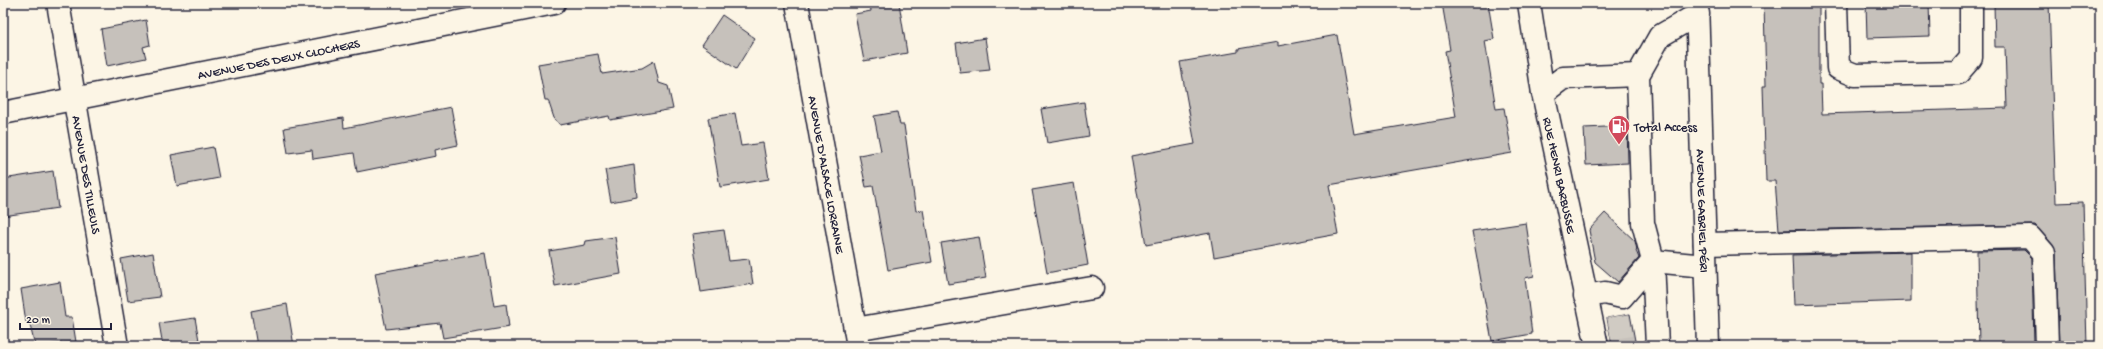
<svg xmlns="http://www.w3.org/2000/svg" width="2103" height="349" font-family="'Gochi Hand',sans-serif">
  <style>
    .building { fill: #c6c1bb; stroke: #22223b }
    .lines { fill: none; stroke-linecap: round; stroke-linejoin: round }
    .minor-tunnel { stroke: #d0cbc3; stroke-width: 22; stroke-dasharray: 22 11; stroke-linecap: butt }
    .minor-casing { stroke: #22223b; stroke-width: 25 }
    .minor { stroke: #fcf5e5; stroke-width: 22 }
    .labels { text-anchor: middle; stroke-width: 3; stroke-linejoin: round; paint-order: stroke }
    .street-label { font-size: 13px; fill: #22223b; stroke: #fcf5e5 }
    .poi-label { font-size: 13px; fill: #22223b; stroke: #fcf5e5; text-anchor: start }
  </style>
  <rect width="100%" height="100%" fill="#fcf5e5"/>
  <filter id="ink" filterUnits="userSpaceOnUse"><feTurbulence type="fractalNoise" baseFrequency=".025" numOctaves="2"/><feDisplacementMap in="SourceGraphic" scale="8" xChannelSelector="R" yChannelSelector="G"/><feConvolveMatrix kernelMatrix="1 2 1 2 8 2 1 2 1" color-interpolation-filters="sRGB"/></filter>
  <g filter="url(#ink)">
    <path class="building" d="M 870,3 L 899,3 L 907,53 L 864,61 L 855,14 L 871,11 Z
      M 1442,3 L 1488,3 L 1494,39 L 1485,41 L 1496,109 L 1504,108 L 1512,153 L 1329,185 L 1338,234 L 1214,257 L 1210,233 L 1146,245 L 1131,156 L 1195,144 L 1180,62 L 1238,52 L 1238,49 L 1278,42 L 1278,46 L 1337,35 L 1354,134 L 1456,117 L 1445,51 L 1450,50 Z
      M 1764,3 L 1819,3 L 1819,84 L 1821,84 L 1822,114 L 2007,108 L 2005,47 L 1995,47 L 1994,3 L 2049,3 L 2056,203 L 2083,202 L 2087,346 L 2059,346 L 2056,252 L 2053,245 L 2035,225 L 1779,230 L 1775,181 L 1766,181 L 1763,86 L 1766,86 Z
      M 1866,3 L 1929,3 L 1930,36 L 1867,38 Z
      M 722,15 L 755,38 L 736,69 L 702,45 Z
      M 146,20 L 150,45 L 143,47 L 146,58 L 107,66 L 101,29 Z
      M 985,38 L 990,70 L 960,73 L 956,43 Z
      M 598,54 L 602,74 L 642,68 L 654,61 L 659,83 L 668,86 L 673,109 L 610,120 L 609,116 L 560,125 L 554,118 L 548,100 L 545,100 L 538,64 Z
      M 1084,102 L 1089,136 L 1047,143 L 1041,109 Z
      M 451,107 L 458,145 L 435,150 L 436,156 L 357,172 L 354,153 L 313,159 L 312,150 L 288,153 L 284,128 L 343,118 L 344,128 Z
      M 897,112 L 900,125 L 904,125 L 916,211 L 923,210 L 932,262 L 888,270 L 873,186 L 866,187 L 859,155 L 881,151 L 874,116 Z
      M 735,113 L 741,146 L 763,143 L 769,179 L 720,187 L 708,118 Z
      M 1627,126 L 1628,163 L 1586,165 L 1584,128 Z
      M 213,147 L 219,178 L 177,186 L 171,155 Z
      M 634,165 L 637,197 L 611,202 L 605,170 Z
      M 53,171 L 58,208 L 3,216 L 3,179 Z
      M 1074,183 L 1088,265 L 1047,273 L 1032,190 Z
      M 1605,213 L 1635,241 L 1637,250 L 1636,251 L 1639,258 L 1618,282 L 1595,262 L 1589,230 Z
      M 1526,223 L 1534,276 L 1525,278 L 1532,334 L 1492,341 L 1472,231 Z
      M 724,230 L 729,261 L 749,259 L 753,284 L 701,292 L 692,234 Z
      M 615,237 L 621,274 L 555,286 L 549,251 L 585,245 L 586,241 Z
      M 979,237 L 986,278 L 948,284 L 941,243 Z
      M 2024,250 L 2032,258 L 2034,346 L 1979,346 L 1977,251 Z
      M 1911,252 L 1911,301 L 1794,305 L 1792,255 Z
      M 153,253 L 160,297 L 128,301 L 121,259 Z
      M 485,253 L 494,306 L 506,304 L 509,327 L 443,338 L 440,323 L 386,329 L 375,273 Z
      M 60,282 L 65,317 L 72,317 L 76,342 L 35,346 L 29,321 L 26,322 L 21,289 Z
      M 287,304 L 294,346 L 257,346 L 251,311 Z
      M 1630,314 L 1636,346 L 1612,346 L 1607,318 Z
      M 195,318 L 200,346 L 163,346 L 159,323 Z"/>
    <g class="lines">
      <path class="minor-tunnel" d="M 1618,316 L 1623,346"/>
      <g class="minor-casing">
        <g id="minor">
          <path id="s1" d="M 58,3 L 117,346"/>
          <path id="s2" d="M 797,3 L 858,346"/>
          <path id="s3" d="M 1529,3 L 1543,93 L 1597,346"/>
          <path id="s4" d="M 1697,3 L 1708,346"/>
          <path d="M 1836,3 L 1838,68 L 1855,75 L 1958,73 L 1971,58 L 1971,3"/>
          <path d="M 1698,14 L 1660,36 L 1638,75 L 1643,223 L 1653,261 L 1705,266"/>
          <path d="M 1543,93 L 1563,78 L 1638,75"/>
          <path id="s5" d="M 3,113 L 554,3"/>
          <path d="M 1705,244 L 2030,237 L 2044,253 L 2047,346"/>
          <path d="M 1653,261 L 1657,346"/>
          <path d="M 1585,296 L 1605,293 L 1622,297 L 1653,261"/>
          <path d="M 855,329 L 1092,288"/>
        </g>
      </g>
      <use href="#minor" class="minor"/>
    </g>
  </g>
  <defs>
    <g id="fuel-pin" transform="scale(1.15)"><path d="M0 17L-7.5 6A9.5 9.5 0 1 1 7.5 6Z" fill="#d1495b" stroke="#fcf5e5"/><path d="M-5.5-6h7V0h2V4h1.3V-2.5L3-4.5l.8-.8L6-3V5H2.5V1h-1V6h-7ZM-4.2-4.7v3.2H.2V-4.7Z" fill="#fff"/></g>
  </defs>
  <g fill-rule="evenodd">
    <use href="#fuel-pin" x="1619" y="126"/>
  </g>
  <g class="labels">
    <g class="street-label">
      <text dy="5" stroke="none"><textPath href="#s5" startOffset="281">AVENUE DES DEUX CLOCHERS</textPath></text>
      <text dy="5" stroke="none"><textPath href="#s1" startOffset="174">AVENUE DES TILLEULS</textPath></text>
      <text dy="5" stroke="none"><textPath href="#s2" startOffset="174">AVENUE D'ALSACE LORRAINE</textPath></text>
      <text dy="5" stroke="none"><textPath href="#s3" startOffset="175">RUE HENRI BARBUSSE</textPath></text>
      <text dy="5" stroke="none"><textPath href="#s4" startOffset="208">AVENUE GABRIEL PÉRI</textPath></text>
    </g>
    <g class="poi-label">
      <text x="1634" y="131">Total Access</text>
    </g>
  </g>
  <rect width="2103" height="349" fill="none" stroke="#fcf5e5" stroke-width="16"/>
  <rect x="8" y="8" width="2087" height="333" fill="none" stroke="#22223b" stroke-width="1.5" filter="url(#ink)"/>
  <path d="M20 323v6h91v-6" fill="none" stroke="#22223b" stroke-width="2"/>
  <text x="26" y="323" font-size="12" fill="#22223b" stroke="#fcf5e5" stroke-width="3" paint-order="stroke">20 m</text>
</svg>
